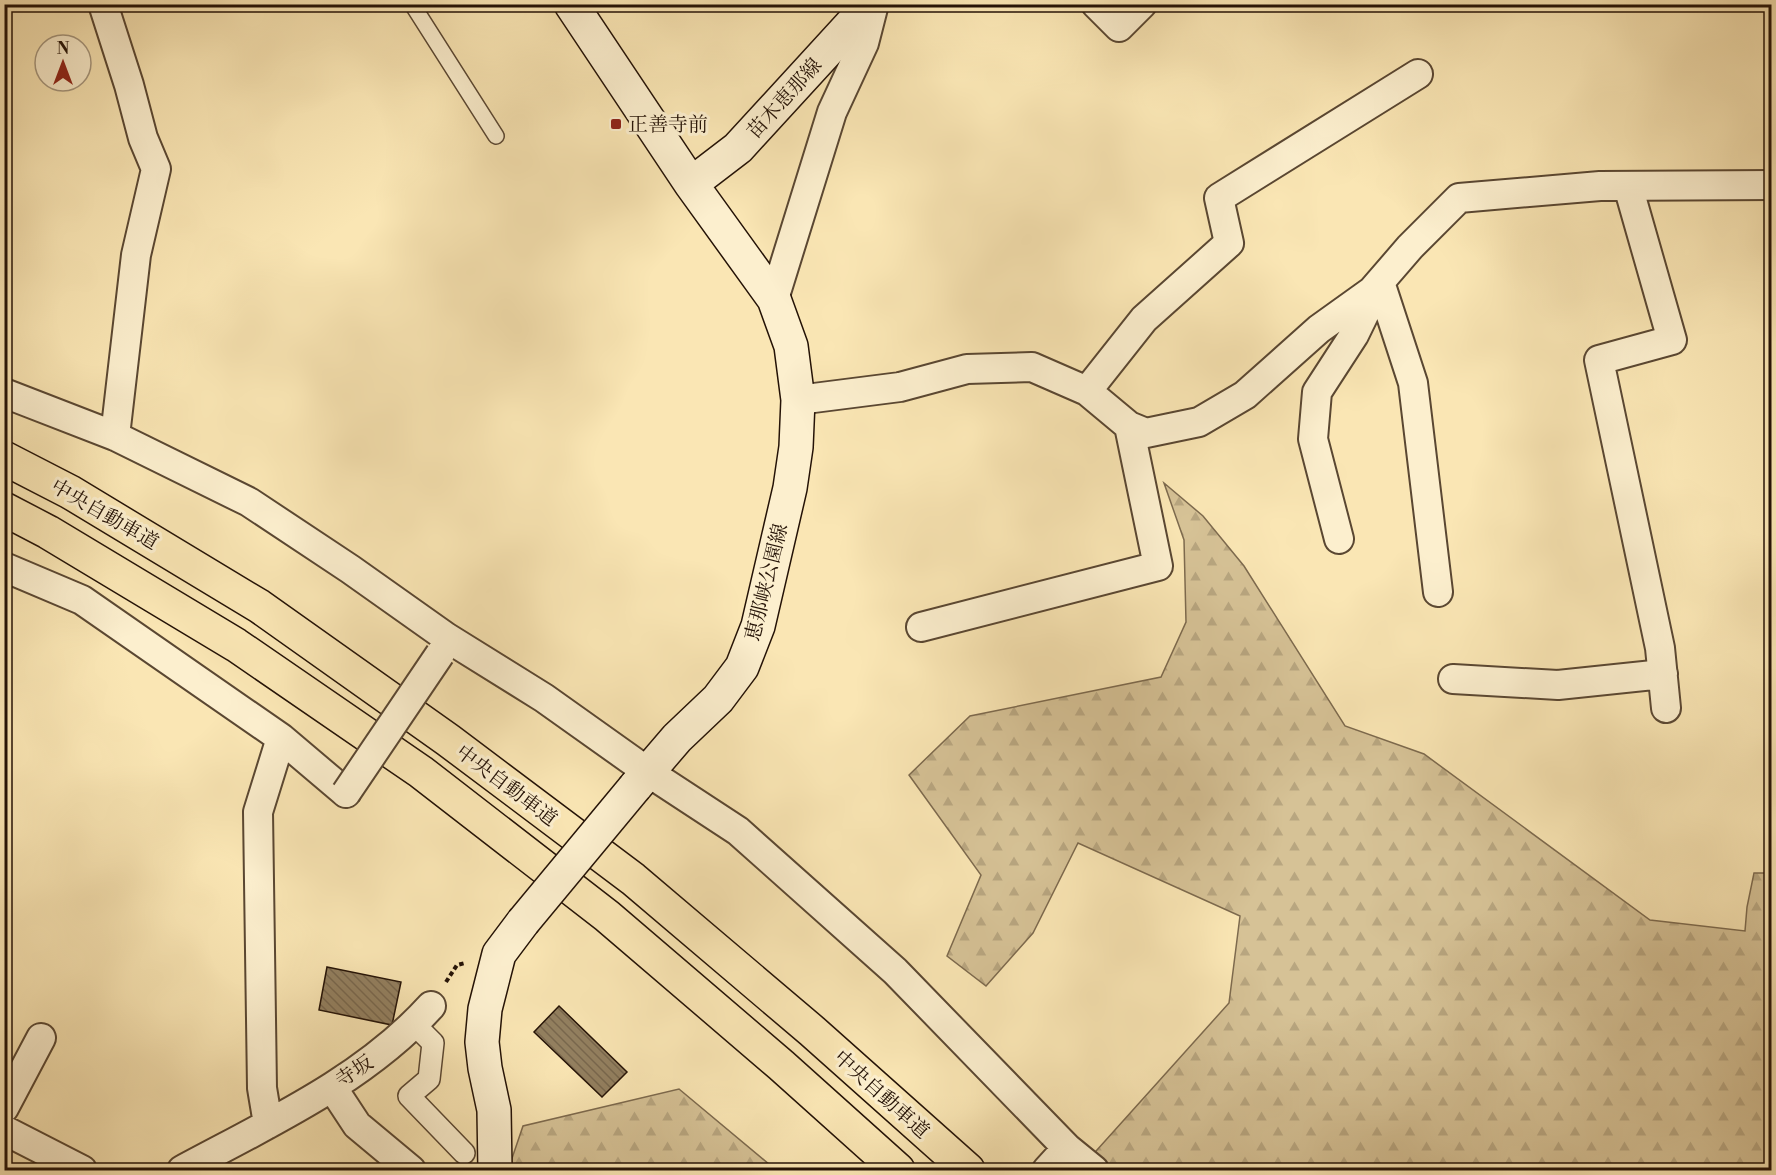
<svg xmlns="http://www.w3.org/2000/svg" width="1776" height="1175" font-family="'Libre Bodoni','Noto Serif JP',serif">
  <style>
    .forest { fill: url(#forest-firs); stroke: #7d6a4e; stroke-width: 1.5 }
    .building { fill: url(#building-back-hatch); stroke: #241206; stroke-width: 1.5 }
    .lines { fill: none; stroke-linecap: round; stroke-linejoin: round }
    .service-casing { stroke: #5a4732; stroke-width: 18 }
    .pedestrian-casing { stroke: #5a4732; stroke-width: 24 }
    .minor-casing { stroke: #5a4732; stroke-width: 32 }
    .secondary-casing { stroke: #241206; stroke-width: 36 }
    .motorway-casing { stroke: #241206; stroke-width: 36 }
    .path { stroke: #241206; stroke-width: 4; stroke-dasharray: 4.5 3; stroke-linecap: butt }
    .service { stroke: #fcefce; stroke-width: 15 }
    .pedestrian { stroke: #fcefce; stroke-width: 21 }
    .minor { stroke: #fcefce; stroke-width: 28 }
    .secondary { stroke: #fcefce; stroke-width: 33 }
    .motorway { stroke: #fae6b4; stroke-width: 33 }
    .minor-bridge-casing { stroke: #5a4732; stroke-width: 32; stroke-linecap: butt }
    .secondary-bridge-casing { stroke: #241206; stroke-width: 36; stroke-linecap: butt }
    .minor-bridge { stroke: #fcefce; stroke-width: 28 }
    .secondary-bridge { stroke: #fcefce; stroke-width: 33 }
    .poi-dot { fill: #8f2418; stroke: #fcefce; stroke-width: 2 }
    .labels { text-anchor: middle; stroke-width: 6; stroke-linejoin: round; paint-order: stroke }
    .street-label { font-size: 20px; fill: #241206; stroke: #fcefce }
    .poi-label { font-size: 20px; fill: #241206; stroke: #fcefce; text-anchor: start }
  </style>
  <defs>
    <pattern id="forest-firs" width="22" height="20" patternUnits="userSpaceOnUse" patternTransform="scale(1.5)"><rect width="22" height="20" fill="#d6c296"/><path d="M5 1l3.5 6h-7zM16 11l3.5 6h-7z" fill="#b8a680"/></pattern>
    <pattern id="building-back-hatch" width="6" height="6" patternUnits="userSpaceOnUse" patternTransform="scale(1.5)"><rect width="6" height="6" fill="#938060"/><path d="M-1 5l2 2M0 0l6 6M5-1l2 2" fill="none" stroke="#78674d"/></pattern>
  </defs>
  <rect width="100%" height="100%" fill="#fae6b4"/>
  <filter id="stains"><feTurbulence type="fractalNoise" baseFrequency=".00333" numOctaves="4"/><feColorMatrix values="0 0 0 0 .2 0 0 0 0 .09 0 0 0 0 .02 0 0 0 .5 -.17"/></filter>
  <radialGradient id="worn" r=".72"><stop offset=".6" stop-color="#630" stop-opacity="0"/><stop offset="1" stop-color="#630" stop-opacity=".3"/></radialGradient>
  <path class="forest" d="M 1164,483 L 1203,516 L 1244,566 L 1345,726 L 1424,754 L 1650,920 L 1745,931 L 1747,907 L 1754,873 L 1769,873 L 1772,877 L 1771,1170 L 1079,1170 L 1229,1003 L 1240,916 L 1078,843 L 1033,933 L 986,986 L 947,956 L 981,875 L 909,775 L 970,716 L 1161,677 L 1186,622 L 1184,540 Z
    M 679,1089 L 776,1170 L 508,1170 L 523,1126 Z"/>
  <path class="building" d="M 327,967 L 401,982 L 392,1025 L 319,1010 Z
    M 559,1006 L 627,1072 L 602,1097 L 534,1032 Z"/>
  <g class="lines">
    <g class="service-casing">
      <path id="service" d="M 412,4 L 496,136"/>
    </g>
    <g class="pedestrian-casing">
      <path id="pedestrian" d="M 414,1024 L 433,1043 L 429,1079 L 409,1096 L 464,1153"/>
    </g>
    <g class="minor-casing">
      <path id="minor" d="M 103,4 L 129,85 L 143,138 L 156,169 L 136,255 L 115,436
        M 1096,4 L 1119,27 L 1142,4
        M 1628,186 L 1672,340 L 1599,360 L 1660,648 L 1666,708
        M 1380,282 L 1413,383 L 1438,592
        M 774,299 L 832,112 L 864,43 L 874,4
        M 1087,391 L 1144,319 L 1229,243 L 1219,198 L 1418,74
        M 4,393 L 115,436 L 249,502 L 350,569 L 446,637 L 544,698 L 648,772 L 738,831 L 895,971 L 1067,1148 L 1094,1170
        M 798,400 L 900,387 L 967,369 L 1032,367 L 1087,391 L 1129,426 L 1146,433 L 1199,422 L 1245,395 L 1319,329 L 1372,291 L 1410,247 L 1459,198 L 1600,186 L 1772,185
        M 1339,539 L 1313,439 L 1317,392 L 1354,335 L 1375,292
        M 4,567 L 82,600 L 281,738 L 346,793
        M 921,627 L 1158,566 L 1129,426
        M 1453,679 L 1558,685 L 1663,674
        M 332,1087 L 357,1125 L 411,1170
        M 4,1108 L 41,1038
        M 268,1124 L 262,1088 L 258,812 L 281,738
        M 4,1130 L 82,1170
        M 182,1170 C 269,1123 364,1080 431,1006
        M 1047,1170 L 1067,1148"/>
    </g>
    <g class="secondary-casing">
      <path id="secondary" d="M 571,4 L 691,184 L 774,299 L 791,346 L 798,400 L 796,447 L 790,488 L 758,626 L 742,667 L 718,699 L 677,738 L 635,787
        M 691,184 L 738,148 L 870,4
        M 495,1170 L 494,1110 L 485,1068 L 482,1042 L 485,1009 L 499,954 L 523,922"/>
    </g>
    <g class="motorway-casing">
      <path id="motorway" d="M 4,458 L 70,492 L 259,606 L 448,740 L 633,879 L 812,1031 L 968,1170
        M 4,509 L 48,532 L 236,645 L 421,772 L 607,916 L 781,1065 L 898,1170"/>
    </g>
    <path class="path" d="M 446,982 L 457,965 L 465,963"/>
    <use href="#service" class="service"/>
    <use href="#pedestrian" class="pedestrian"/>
    <use href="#minor" class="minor"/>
    <use href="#secondary" class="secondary"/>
    <use href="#motorway" class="motorway"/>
    <g class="minor-bridge-casing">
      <path id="minor-bridge" d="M 346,793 L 440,654"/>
    </g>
    <g class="secondary-bridge-casing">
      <path id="secondary-bridge" d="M 523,922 L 635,787"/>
    </g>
    <use href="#minor-bridge" class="minor-bridge"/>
    <use href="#secondary-bridge" class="secondary-bridge"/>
  </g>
  <rect class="poi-dot" x="610" y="118" width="12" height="12" rx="3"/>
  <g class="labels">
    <g class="street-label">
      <text transform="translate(784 98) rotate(-48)" y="7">苗木恵那線</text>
      <text transform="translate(105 514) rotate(30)" y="7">中央自動車道</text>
      <text transform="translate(766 582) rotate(-76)" y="7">恵那峡公園線</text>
      <text transform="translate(507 785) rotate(37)" y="7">中央自動車道</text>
      <text transform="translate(354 1071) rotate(-34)" y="7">寺坂</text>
      <text transform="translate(882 1094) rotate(42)" y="7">中央自動車道</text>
    </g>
    <g class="poi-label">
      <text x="628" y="131">正善寺前</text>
    </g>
  </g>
  <rect width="1776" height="1175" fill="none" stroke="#fae6b4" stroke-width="24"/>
  <rect x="6" y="6" width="1764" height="1163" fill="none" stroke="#241206" stroke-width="3"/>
  <rect x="12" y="12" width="1752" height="1151" fill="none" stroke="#241206" stroke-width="1.5"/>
  <g transform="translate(63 63)"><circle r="28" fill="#fcefce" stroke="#a6977e" stroke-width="1.5"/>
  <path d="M0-4.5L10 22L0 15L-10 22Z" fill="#8f2418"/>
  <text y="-9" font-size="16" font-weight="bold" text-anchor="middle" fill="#241206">N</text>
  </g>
  <rect width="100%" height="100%" filter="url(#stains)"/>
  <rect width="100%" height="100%" fill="url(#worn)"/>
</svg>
